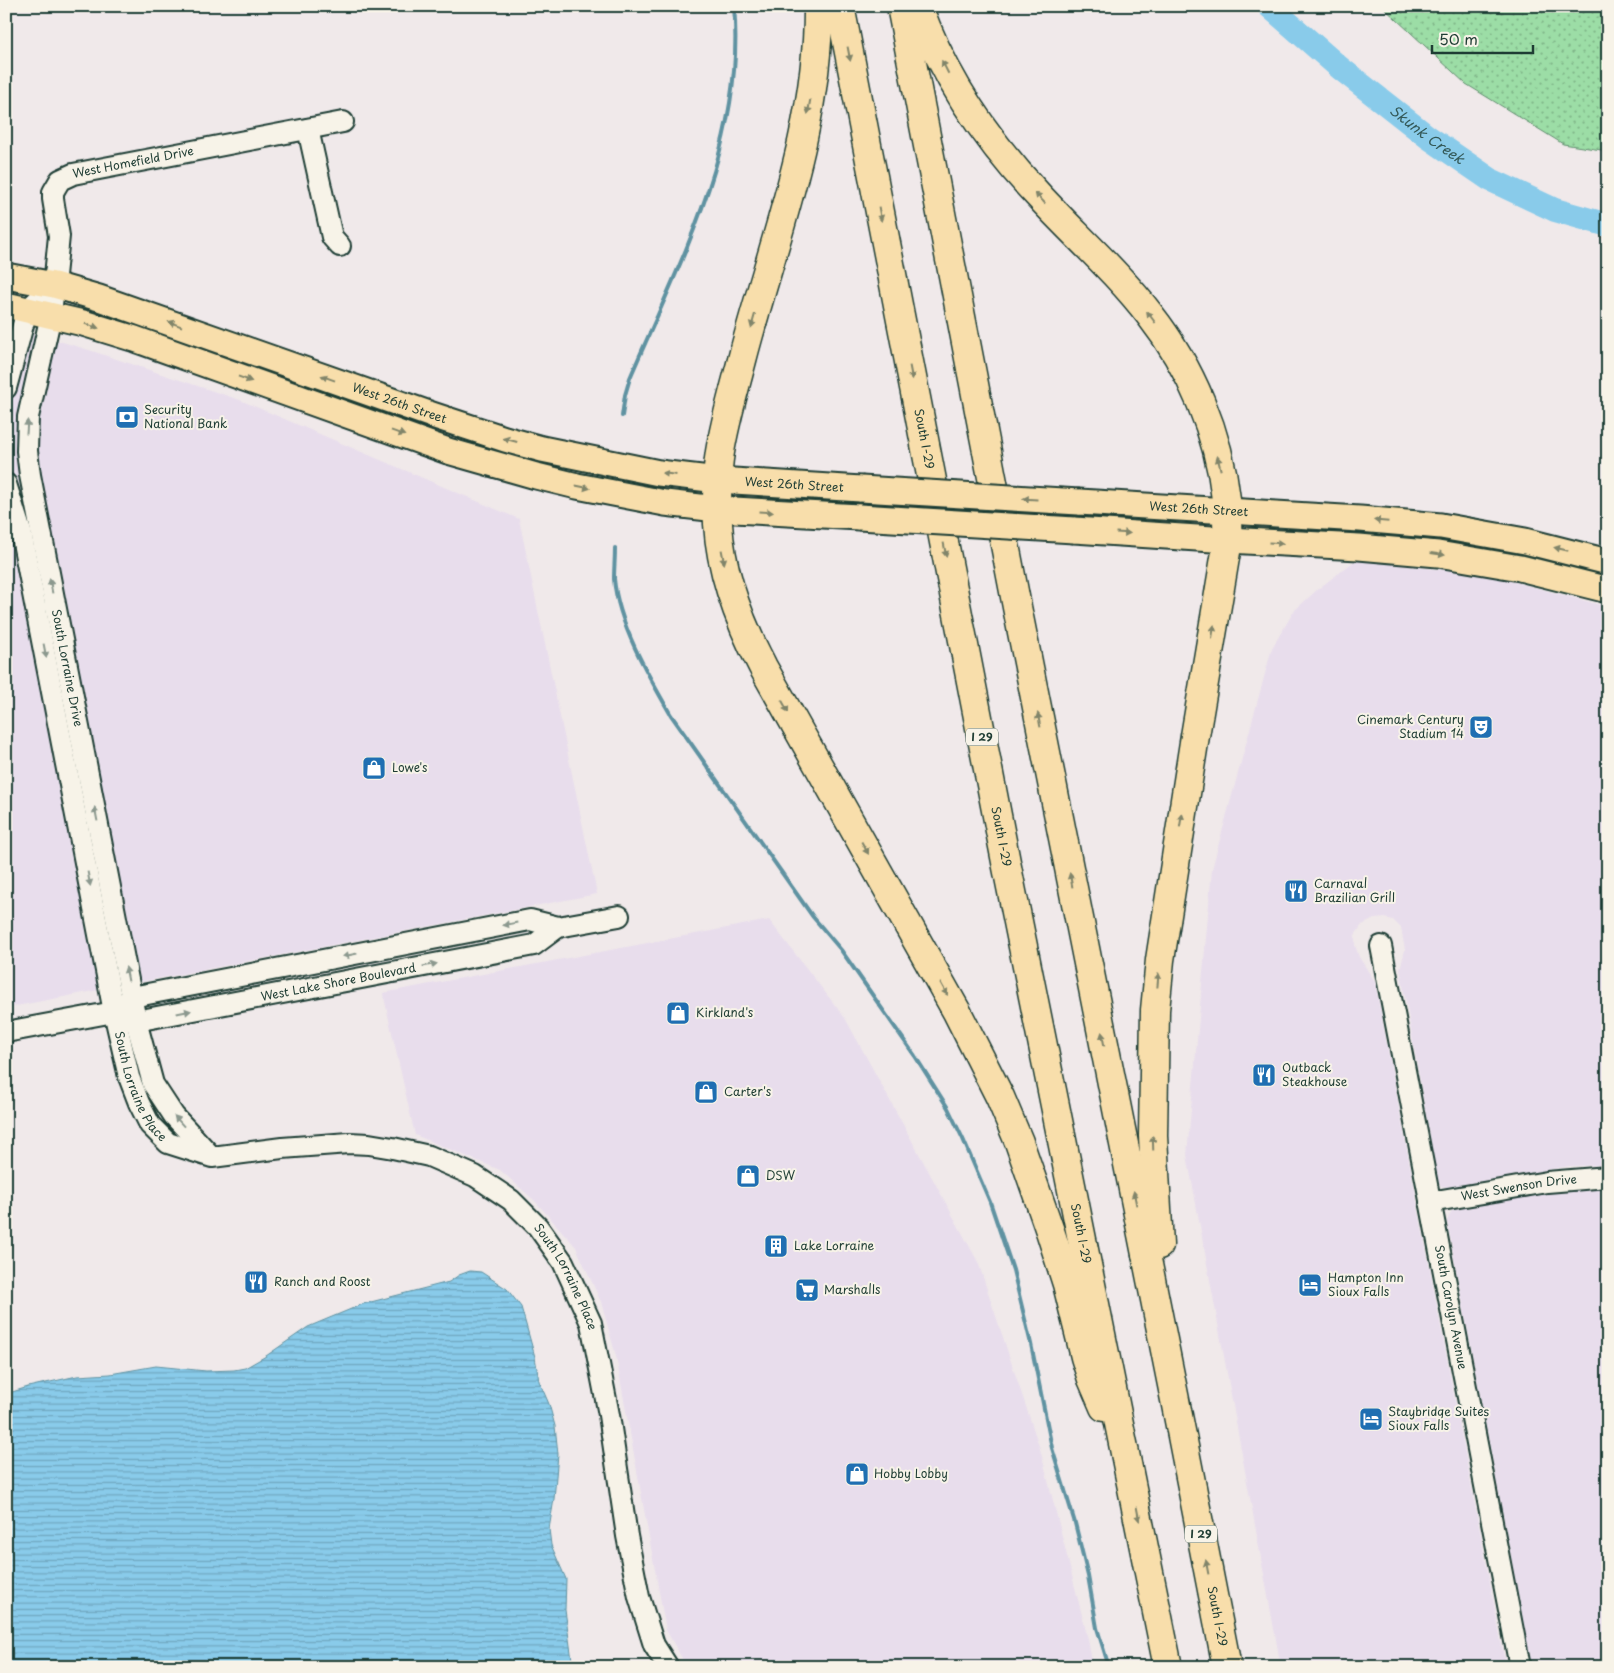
<svg xmlns="http://www.w3.org/2000/svg" width="1614" height="1673" font-family="'Playpen Sans',sans-serif">
  <style>
    .built { fill: #e8ddec }
    .grass { fill: url(#grass-dots); stroke: #5e8d6d }
    .water { fill: url(#water-rules); stroke: #5f92a1 }
    .lines { fill: none; stroke-linecap: round; stroke-linejoin: round }
    .stream { stroke: #5f92a1; stroke-width: 4 }
    .river { stroke: #89cbea; stroke-width: 24 }
    .minor-casing { stroke: #1f3d34; stroke-width: 24 }
    .major-casing { stroke: #1f3d34; stroke-width: 29 }
    .highway-casing { stroke: #1f3d34; stroke-width: 31 }
    .minor { stroke: #f7f3e8; stroke-width: 20 }
    .major { stroke: #f8deab; stroke-width: 25 }
    .highway { stroke: #f8deab; stroke-width: 28 }
    .major-bridge-casing { stroke: #1f3d34; stroke-width: 29; stroke-linecap: butt }
    .major-bridge { stroke: #f8deab; stroke-width: 25 }
    .oneway { fill: #81856a }
    .oneway2 { fill: #8b988e }
    .labels { text-anchor: middle; stroke-width: 4; stroke-linejoin: round; paint-order: stroke }
    .shield { fill: #f7f3e8; stroke: #60746a; stroke-width: 1 }
    .shield-label { font-size: 11px; font-weight: bold; fill: #1f3d34 }
    .street-label { font-size: 12px; fill: #1f3d34; stroke: #f7f3e8 }
    .poi-label { font-size: 12px; fill: #1f3d34; stroke: #f7f3e8; text-anchor: start }
    .water-label { font-size: 14px; font-style: italic; fill: #345958; stroke: #f7f3e8 }
  </style>
  <defs>
    <pattern id="grass-dots" width="8" height="8" patternUnits="userSpaceOnUse" patternTransform="scale(1.25)"><rect width="8" height="8" fill="#9cdda6"/><path d="M2 2h.1M6 6h.1" fill="none" stroke="#7fb488" stroke-width="1.8" stroke-linecap="round"/></pattern>
    <pattern id="water-rules" width="6" height="5" patternUnits="userSpaceOnUse" patternTransform="scale(1.25)"><rect width="6" height="5" fill="#89cbea"/><path d="M0 2.5h6" fill="none" stroke="#6fa6be"/></pattern>
  </defs>
  <rect width="100%" height="100%" fill="#f0e9ea"/>
  <filter id="ink" filterUnits="userSpaceOnUse"><feTurbulence type="fractalNoise" baseFrequency=".02" numOctaves="2"/><feDisplacementMap in="SourceGraphic" scale="10" xChannelSelector="R" yChannelSelector="G"/><feConvolveMatrix kernelMatrix="1 2 1 2 8 2 1 2 1" color-interpolation-filters="sRGB"/></filter>
  <g filter="url(#ink)">
    <path class="built" d="M 6,325 L 89,350 L 240,400 L 519,519 L 597,894 L 6,1008 Z
      M 1356,560 L 1488,575 L 1608,607 L 1608,1165 L 1570,1166 L 1447,1187 L 1441,1186 L 1438,1181 L 1400,969 L 1405,950 L 1401,928 L 1393,920 L 1385,918 L 1374,919 L 1362,925 L 1355,935 L 1355,945 L 1359,957 L 1375,982 L 1506,1667 L 1281,1667 L 1187,1155 L 1212,869 L 1272,648 L 1294,611 L 1318,589 Z
      M 769,920 L 845,1018 L 978,1262 L 1040,1449 L 1088,1639 L 1093,1667 L 687,1667 L 666,1630 L 616,1356 L 601,1302 L 576,1247 L 534,1200 L 500,1170 L 415,1135 L 383,993 Z
      M 1578,1188 L 1608,1188 L 1608,1667 L 1532,1667 L 1447,1221 L 1451,1212 L 1457,1207 Z"/>
    <path class="grass" d="M 1382,6 L 1608,6 L 1608,151 L 1563,144 L 1466,84 Z"/>
    <path class="water" d="M 470,1271 L 481,1272 L 507,1289 L 521,1307 L 535,1357 L 539,1381 L 549,1404 L 555,1426 L 558,1454 L 554,1499 L 549,1529 L 551,1545 L 566,1579 L 565,1610 L 573,1667 L 6,1667 L 6,1394 L 28,1387 L 77,1376 L 110,1374 L 156,1366 L 206,1371 L 234,1370 L 245,1368 L 266,1356 L 308,1327 L 363,1304 L 449,1282 L 459,1275 Z"/>
    <g class="lines">
      <path class="stream" d="M 622,416 L 625,395 L 630,378 C 681,259 746,140 734,6
        M 615,548 C 615,559 614,569 614,579 C 618,624 649,677 671,715 L 813,917 L 841,950 L 915,1056 L 948,1108 L 963,1139 L 990,1202 L 1013,1270 L 1031,1344 L 1052,1448 L 1075,1523 L 1088,1576 L 1097,1628 L 1109,1667"/>
      <path class="river" id="s1" d="M 1269,6 L 1340,68 L 1428,137 L 1491,180 L 1555,210 L 1608,225"/>
      <g class="minor-casing">
        <g id="minor">
          <path d="M 308,129 L 332,237 L 340,246"/>
          <path d="M 6,388 L 27,310 L 38,300"/>
          <path id="s2" d="M 6,484 L 21,532 L 114,1012 L 129,1077 L 139,1103 L 150,1125 L 168,1143 L 212,1157 L 282,1148 L 349,1143 L 369,1144 L 393,1148 L 429,1156 L 475,1176 L 511,1200 L 538,1227 L 563,1262 L 591,1323 L 609,1415 L 627,1536 L 639,1597 L 654,1645 L 668,1667"/>
          <path id="s3" d="M 1381,946 L 1520,1667"/>
          <path id="s4" d="M 124,1016 L 136,1021 L 534,945 L 558,927"/>
          <path d="M 6,1032 L 114,1012 L 132,997 L 530,920 L 558,927 L 619,916"/>
          <path id="s5" d="M 210,1155 L 174,1116 L 153,1084 L 136,1021 L 30,475 L 27,451 L 28,417 L 51,315 L 59,236 L 53,199 L 53,192 L 60,180 L 73,174 L 343,122"/>
          <path id="s6" d="M 1430,1202 L 1547,1182 L 1608,1177"/>
        </g>
      </g>
      <g class="major-casing">
        <g id="major">
          <path id="s7" d="M 6,276 L 54,285 L 99,298 L 432,415 L 505,439 L 542,449 L 659,473 L 718,480 L 861,489"/>
          <path d="M 6,305 L 83,323 L 135,339 L 448,451 L 536,476 L 577,486 L 665,503 L 717,509 L 859,517"/>
          <path id="s8" d="M 1079,502 L 1360,519 L 1441,526 L 1525,541 L 1608,562"/>
          <path d="M 1074,530 L 1228,540 L 1359,547 L 1438,554 L 1520,568 L 1608,590"/>
        </g>
      </g>
      <g class="highway-casing">
        <g id="highway">
          <path d="M 818,6 C 819,128 772,244 742,360 C 734,391 725,421 720,452 C 716,476 717,500 718,524 C 721,575 740,623 763,667 L 957,1012 L 1000,1097 L 1019,1142 L 1051,1234 L 1067,1284 L 1085,1357 L 1092,1379 L 1104,1407"/>
          <path id="s9" d="M 840,6 L 1007,867 L 1168,1667"/>
          <path id="s10" d="M 901,6 L 1017,607 L 1175,1400 L 1227,1667"/>
          <path d="M 918,6 C 944,78 987,141 1039,196 C 1076,236 1117,272 1150,315 C 1191,367 1219,434 1226,499 C 1227,513 1227,527 1228,540 L 1195,736 L 1160,960 L 1155,1010 L 1153,1136 L 1159,1245"/>
        </g>
      </g>
      <use href="#minor" class="minor"/>
      <use href="#major" class="major"/>
      <use href="#highway" class="highway"/>
      <g class="major-bridge-casing">
        <path id="major-bridge" d="M 861,489 L 1079,502
          M 859,517 L 1074,530"/>
      </g>
      <use href="#major-bridge" class="major-bridge"/>
    </g>
    <defs><path id="oneway-solid" d="M-6-.8H1V-3.2L6.5 0L1 3.2V.8H-6Z" transform="scale(1.25)"/></defs>
    <g class="oneway">
      <use href="#oneway-solid" transform="translate(849 54) rotate(79)"/>
      <use href="#oneway-solid" transform="translate(945 67) rotate(-117)"/>
      <use href="#oneway-solid" transform="translate(809 107) rotate(100)"/>
      <use href="#oneway-solid" transform="translate(1040 198) rotate(-133)"/>
      <use href="#oneway-solid" transform="translate(880 214) rotate(79)"/>
      <use href="#oneway-solid" transform="translate(1151 317) rotate(-127)"/>
      <use href="#oneway-solid" transform="translate(753 321) rotate(106)"/>
      <use href="#oneway-solid" transform="translate(175 324) rotate(-160)"/>
      <use href="#oneway-solid" transform="translate(92 326) rotate(17)"/>
      <use href="#oneway-solid" transform="translate(911 373) rotate(79)"/>
      <use href="#oneway-solid" transform="translate(328 378) rotate(-160)"/>
      <use href="#oneway-solid" transform="translate(245 379) rotate(20)"/>
      <use href="#oneway-solid" transform="translate(398 433) rotate(20)"/>
      <use href="#oneway-solid" transform="translate(510 440) rotate(-165)"/>
      <use href="#oneway-solid" transform="translate(1219 463) rotate(-103)"/>
      <use href="#oneway-solid" transform="translate(669 474) rotate(-173)"/>
      <use href="#oneway-solid" transform="translate(583 487) rotate(12)"/>
      <use href="#oneway-solid" transform="translate(1030 499) rotate(-177)"/>
      <use href="#oneway-solid" transform="translate(766 512) rotate(3)"/>
      <use href="#oneway-solid" transform="translate(1381 521) rotate(-175)"/>
      <use href="#oneway-solid" transform="translate(1123 533) rotate(4)"/>
      <use href="#oneway-solid" transform="translate(1276 543) rotate(3)"/>
      <use href="#oneway-solid" transform="translate(1561 549) rotate(-167)"/>
      <use href="#oneway-solid" transform="translate(945 550) rotate(79)"/>
      <use href="#oneway-solid" transform="translate(1438 554) rotate(8)"/>
      <use href="#oneway-solid" transform="translate(723 557) rotate(79)"/>
      <use href="#oneway-solid" transform="translate(1213 632) rotate(-81)"/>
      <use href="#oneway-solid" transform="translate(785 706) rotate(61)"/>
      <use href="#oneway-solid" transform="translate(1039 720) rotate(-101)"/>
      <use href="#oneway-solid" transform="translate(1181 820) rotate(-81)"/>
      <use href="#oneway-solid" transform="translate(865 848) rotate(61)"/>
      <use href="#oneway-solid" transform="translate(1071 880) rotate(-101)"/>
      <use href="#oneway-solid" transform="translate(1158 980) rotate(-85)"/>
      <use href="#oneway-solid" transform="translate(944 989) rotate(61)"/>
      <use href="#oneway-solid" transform="translate(1103 1039) rotate(-101)"/>
      <use href="#oneway-solid" transform="translate(1153 1143) rotate(-92)"/>
      <use href="#oneway-solid" transform="translate(1135 1198) rotate(-101)"/>
      <use href="#oneway-solid" transform="translate(1138 1514) rotate(79)"/>
      <use href="#oneway-solid" transform="translate(1207 1567) rotate(-101)"/>
    </g>
    <g class="oneway2">
      <use href="#oneway-solid" transform="translate(27 427) rotate(-86)"/>
      <use href="#oneway-solid" transform="translate(51 586) rotate(-101)"/>
      <use href="#oneway-solid" transform="translate(45 651) rotate(79)"/>
      <use href="#oneway-solid" transform="translate(96 814) rotate(-101)"/>
      <use href="#oneway-solid" transform="translate(89 879) rotate(79)"/>
      <use href="#oneway-solid" transform="translate(510 924) rotate(169)"/>
      <use href="#oneway-solid" transform="translate(350 955) rotate(169)"/>
      <use href="#oneway-solid" transform="translate(430 965) rotate(-11)"/>
      <use href="#oneway-solid" transform="translate(127 974) rotate(-101)"/>
      <use href="#oneway-solid" transform="translate(184 1012) rotate(-11)"/>
      <use href="#oneway-solid" transform="translate(179 1121) rotate(-132)"/>
    </g>
  </g>
  <defs>
    <g id="bank-square" transform="scale(1.25)"><rect x="-9" y="-9" width="18" height="18" rx="4" fill="#1f6fb2" stroke="#f7f3e8"/><path d="M-6-4H6V4H-6ZM0-2.3a2.3 2.3 0 1 0 0 4.6a2.3 2.3 0 1 0 0-4.6Z" fill="#fff"/></g>
    <g id="theatre-square" transform="scale(1.25)"><rect x="-9" y="-9" width="18" height="18" rx="4" fill="#1f6fb2" stroke="#f7f3e8"/><path d="M-5-5.5Q0-4 5-5.5V0Q5 5 0 6Q-5 5-5 0ZM-3.3-2.5H-1v1.5H-3.3ZM1-2.5H3.3v1.5H1ZM-2.8 1Q0 5.5 2.8 1Z" fill="#fff"/></g>
    <g id="shop-square" transform="scale(1.25)"><rect x="-9" y="-9" width="18" height="18" rx="4" fill="#1f6fb2" stroke="#f7f3e8"/><path d="M-5-2.5h2.3a2.7 3.5 0 0 1 5.4 0H5L5.5 6h-11ZM-1.5-2.5h3a1.5 2.3 0 0 0-3 0Z" fill="#fff"/></g>
    <g id="restaurant-square" transform="scale(1.25)"><rect x="-9" y="-9" width="18" height="18" rx="4" fill="#1f6fb2" stroke="#f7f3e8"/><path d="M-5-6h1v4h1v-4h1v4h1v-4h1v5L-1.5 .5V6h-2V.5L-5-1ZM5-6V6H3V1.5H1.5Q1.5-4 5-6Z" fill="#fff"/></g>
    <g id="building-square" transform="scale(1.25)"><rect x="-9" y="-9" width="18" height="18" rx="4" fill="#1f6fb2" stroke="#f7f3e8"/><path d="M-4-6H4V6H1V3H-1V6H-4ZM-2.5-4.3h1.7v1.8h-1.7ZM.8-4.3h1.7v1.8H.8ZM-2.5-1h1.7V.8h-1.7ZM.8-1h1.7V.8H.8Z" fill="#fff"/></g>
    <g id="hotel-square" transform="scale(1.25)"><rect x="-9" y="-9" width="18" height="18" rx="4" fill="#1f6fb2" stroke="#f7f3e8"/><path d="M-6-4.5h1.5V1H6V5H4.5V3h-9V5H-6ZM-4 0a1.8 1.8 0 1 1 3.6 0ZM.5 0V-2.5h3Q6-2.5 6 0Z" fill="#fff"/></g>
    <g id="supermarket-square" transform="scale(1.25)"><rect x="-9" y="-9" width="18" height="18" rx="4" fill="#1f6fb2" stroke="#f7f3e8"/><path d="M-6-5.5h2.5l.6 2H6L4.5 2H-2.5L-4.4-4H-6ZM-1.5 3.2a1.3 1.3 0 1 0 .1 0ZM3 3.2a1.3 1.3 0 1 0 .1 0Z" fill="#fff"/></g>
  </defs>
  <g fill-rule="evenodd">
    <use href="#bank-square" x="127" y="417"/>
    <use href="#theatre-square" x="1481" y="727"/>
    <use href="#shop-square" x="374" y="768"/>
    <use href="#restaurant-square" x="1296" y="891"/>
    <use href="#shop-square" x="678" y="1013"/>
    <use href="#restaurant-square" x="1264" y="1075"/>
    <use href="#shop-square" x="706" y="1092"/>
    <use href="#shop-square" x="748" y="1176"/>
    <use href="#building-square" x="776" y="1246"/>
    <use href="#restaurant-square" x="256" y="1282"/>
    <use href="#hotel-square" x="1310" y="1285"/>
    <use href="#supermarket-square" x="807" y="1290"/>
    <use href="#hotel-square" x="1371" y="1419"/>
    <use href="#shop-square" x="857" y="1474"/>
  </g>
  <g class="labels">
    <g class="shield">
      <rect x="966" y="728.5" width="32" height="17" rx="4"/>
      <rect x="1185" y="1525.5" width="32" height="17" rx="4"/>
    </g>
    <g class="shield-label">
      <text x="982" y="741">I 29</text>
      <text x="1201" y="1538">I 29</text>
    </g>
    <g class="street-label">
      <text dy="4" stroke="none"><textPath href="#s5" startOffset="1089">West Homefield Drive</textPath></text>
      <text dy="4" stroke="none"><textPath href="#s7" startOffset="414">West 26th Street</textPath></text>
      <text dy="4" stroke="none"><textPath href="#s9" startOffset="441">South I-29</textPath></text>
      <text dy="4" stroke="none"><textPath href="#s7" startOffset="819">West 26th Street</textPath></text>
      <text dy="4" stroke="none"><textPath href="#s8" startOffset="120">West 26th Street</textPath></text>
      <text transform="translate(67 668) rotate(79)" y="4">South Lorraine Drive</text>
      <text dy="4" stroke="none"><textPath href="#s9" startOffset="846">South I-29</textPath></text>
      <text dy="4" stroke="none"><textPath href="#s4" startOffset="219">West Lake Shore Boulevard</textPath></text>
      <text dy="4" stroke="none"><textPath href="#s2" startOffset="619">South Lorraine Place</textPath></text>
      <text dy="4" stroke="none"><textPath href="#s6" startOffset="90">West Swenson Drive</textPath></text>
      <text dy="4" stroke="none"><textPath href="#s9" startOffset="1251">South I-29</textPath></text>
      <text dy="4" stroke="none"><textPath href="#s2" startOffset="1138">South Lorraine Place</textPath></text>
      <text dy="4" stroke="none"><textPath href="#s3" startOffset="368">South Carolyn Avenue</textPath></text>
      <text dy="4" stroke="none"><textPath href="#s10" startOffset="1641">South I-29</textPath></text>
    </g>
    <g class="poi-label">
      <text x="144" y="414">Security<tspan x="144" dy="14">National Bank</tspan></text>
      <text x="1464" y="724" text-anchor="end">Cinemark Century<tspan x="1464" dy="14">Stadium 14</tspan></text>
      <text x="392" y="772">Lowe's</text>
      <text x="1314" y="888">Carnaval<tspan x="1314" dy="14">Brazilian Grill</tspan></text>
      <text x="696" y="1017">Kirkland's</text>
      <text x="1282" y="1072">Outback<tspan x="1282" dy="14">Steakhouse</tspan></text>
      <text x="724" y="1096">Carter's</text>
      <text x="766" y="1180">DSW</text>
      <text x="794" y="1250">Lake Lorraine</text>
      <text x="1328" y="1282">Hampton Inn<tspan x="1328" dy="14">Sioux Falls</tspan></text>
      <text x="274" y="1286">Ranch and Roost</text>
      <text x="824" y="1294">Marshalls</text>
      <text x="1388" y="1416">Staybridge Suites<tspan x="1388" dy="14">Sioux Falls</tspan></text>
      <text x="874" y="1478">Hobby Lobby</text>
    </g>
    <g class="water-label">
      <text dy="5" stroke="none"><textPath href="#s1" startOffset="204">Skunk Creek</textPath></text>
    </g>
  </g>
  <rect width="1614" height="1673" fill="none" stroke="#f7f3e8" stroke-width="25"/>
  <rect x="12" y="12" width="1589" height="1648" fill="none" stroke="#1f3d34" stroke-width="2" filter="url(#ink)"/>
  <path d="M1432 45v8h101v-8" fill="none" stroke="#1f3d34" stroke-width="2.5"/>
  <text x="1439" y="45" font-size="15" fill="#1f3d34" stroke="#f7f3e8" stroke-width="4" paint-order="stroke">50 m</text>
</svg>
